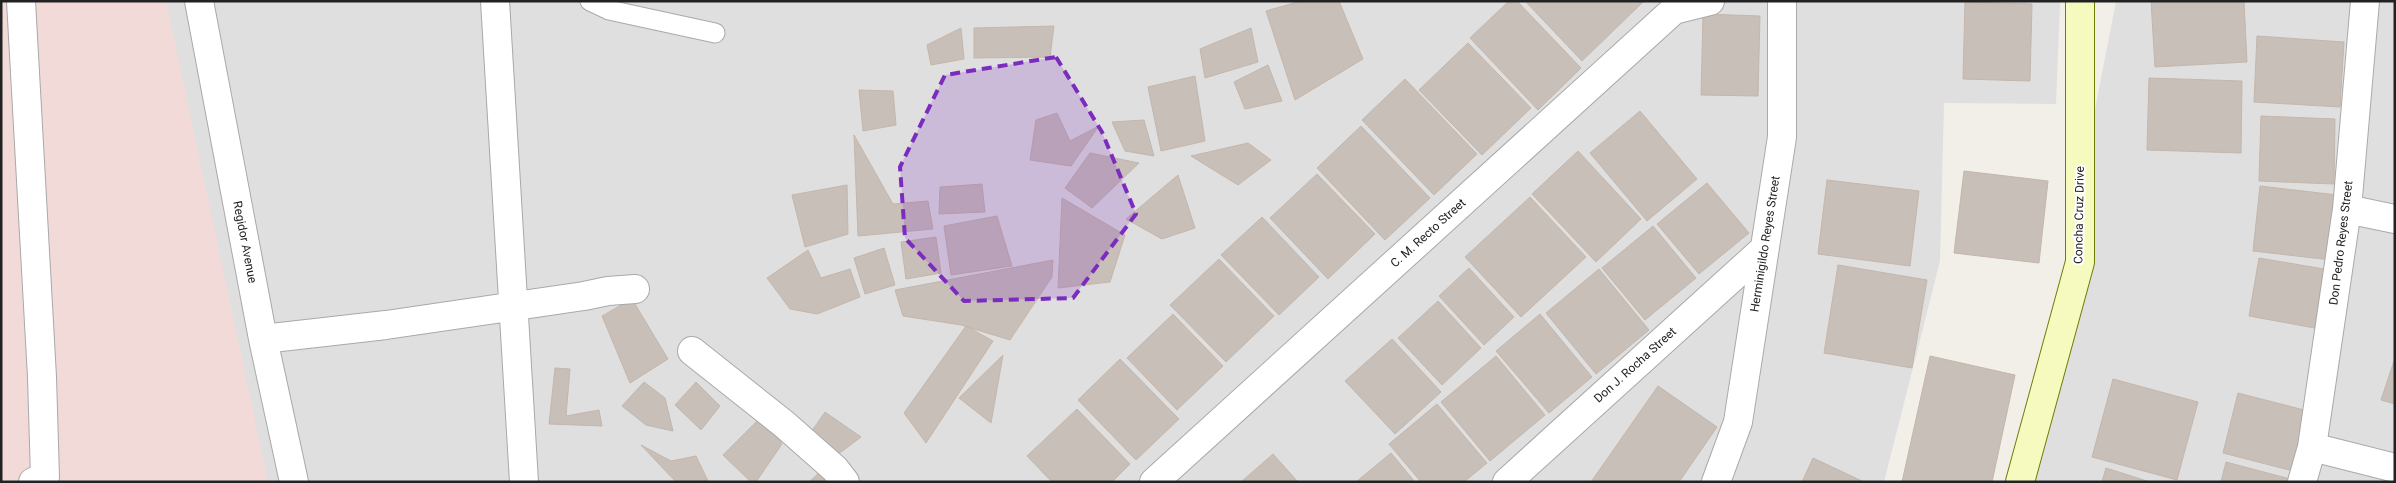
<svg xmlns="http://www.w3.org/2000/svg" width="2396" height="483" font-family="Roboto,sans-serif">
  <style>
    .residential { fill: #e0dfdf }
    .commercial { fill: #f2dad9 }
    .building { fill: #c7bfb8; stroke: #c4b6ab }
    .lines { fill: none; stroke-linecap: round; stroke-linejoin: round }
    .lane-casing { stroke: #a9a9a9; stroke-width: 21 }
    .street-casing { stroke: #a9a9a9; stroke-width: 30 }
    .secondary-casing { stroke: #707d05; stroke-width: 30 }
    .lane { stroke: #fff; stroke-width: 19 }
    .street { stroke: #fff; stroke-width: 28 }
    .secondary { stroke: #f7fabf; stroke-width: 28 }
    .marked { fill: #7b2cbf; fill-opacity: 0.2; stroke: #7b2cbf; stroke-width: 4; stroke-dasharray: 10 6; stroke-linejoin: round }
    .labels { text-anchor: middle; stroke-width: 4; stroke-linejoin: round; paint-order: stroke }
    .street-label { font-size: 12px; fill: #222; stroke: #fff }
  </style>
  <rect width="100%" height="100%" fill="#f2efe9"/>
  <path class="residential" d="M 1,1 L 2060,1 L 2060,5 L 2056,104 L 1944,103 L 1940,261 L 1884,482 L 1,482 Z
    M 2116,1 L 2395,1 L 2395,482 L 2018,482 L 2027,460 Z"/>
  <path class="commercial" d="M 1,1 L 166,1 L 268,482 L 1,482 Z"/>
  <path class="building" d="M 1301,1 L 1339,1 L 1363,59 L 1295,100 L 1266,11 Z
    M 1509,1 L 1517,1 L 1581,68 L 1538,110 L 1470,38 Z
    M 1525,1 L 1644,1 L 1582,61 Z
    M 2151,1 L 2244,1 L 2247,62 L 2155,67 Z
    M 1965,2 L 2032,4 L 2030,81 L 1963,79 Z
    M 1703,14 L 1760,16 L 1758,96 L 1701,95 Z
    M 1054,26 L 1050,57 L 974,58 L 974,28 Z
    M 961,28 L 964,59 L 931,65 L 927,45 Z
    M 1251,28 L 1258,62 L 1205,78 L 1200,49 Z
    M 2257,36 L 2344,42 L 2340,107 L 2254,102 Z
    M 1468,43 L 1531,108 L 1482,155 L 1419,90 Z
    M 1268,65 L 1282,101 L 1245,109 L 1234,82 Z
    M 1195,76 L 1205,141 L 1161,151 L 1148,87 Z
    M 2149,78 L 2242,81 L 2241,153 L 2147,150 Z
    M 1405,79 L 1477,154 L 1434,195 L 1362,120 Z
    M 859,90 L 893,91 L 896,125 L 863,131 Z
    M 1640,111 L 1697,179 L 1647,221 L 1590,153 Z
    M 1057,113 L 1070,141 L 1099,126 L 1071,166 L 1030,160 L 1036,120 Z
    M 2261,116 L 2335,119 L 2334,184 L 2259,181 Z
    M 1144,120 L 1154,156 L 1125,151 L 1112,122 Z
    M 1361,126 L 1430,198 L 1385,240 L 1317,168 Z
    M 854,135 L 893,204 L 928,201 L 933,229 L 858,236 Z
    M 1248,143 L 1271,160 L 1238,185 L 1191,156 Z
    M 1578,151 L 1641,219 L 1596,262 L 1532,194 Z
    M 1090,153 L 1139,163 L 1092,208 L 1065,188 Z
    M 1964,171 L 2048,181 L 2039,263 L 1954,253 Z
    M 1317,174 L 1375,234 L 1328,279 L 1270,218 Z
    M 1178,175 L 1195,228 L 1162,239 L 1126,219 Z
    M 1827,180 L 1919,191 L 1910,266 L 1818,254 Z
    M 1707,183 L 1749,233 L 1699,274 L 1657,224 Z
    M 982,184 L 985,212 L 939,214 L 940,187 Z
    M 847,185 L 848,234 L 805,247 L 792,195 Z
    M 2260,186 L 2337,195 L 2331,260 L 2253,251 Z
    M 1530,197 L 1586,257 L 1521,317 L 1465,257 Z
    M 1062,198 L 1125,235 L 1110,282 L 1058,288 Z
    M 997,216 L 1012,266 L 951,275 L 944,226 Z
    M 1262,217 L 1319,277 L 1279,315 L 1221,255 Z
    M 1653,226 L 1696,278 L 1645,320 L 1602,268 Z
    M 936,237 L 941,273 L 906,279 L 901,242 Z
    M 884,248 L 895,285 L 865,294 L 854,258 Z
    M 808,250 L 821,278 L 850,269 L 860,297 L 817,314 L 790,309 L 767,278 Z
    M 2259,258 L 2330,270 L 2320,329 L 2249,316 Z
    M 1219,259 L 1274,316 L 1226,362 L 1170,305 Z
    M 1053,260 L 1052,277 L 1010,340 L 961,325 L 903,316 L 895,290 Z
    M 1838,265 L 1927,280 L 1912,368 L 1824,353 Z
    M 1469,268 L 1514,317 L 1484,345 L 1439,296 Z
    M 1599,269 L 1649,330 L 1596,374 L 1546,313 Z
    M 632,299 L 668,359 L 630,383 L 602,316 Z
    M 1438,301 L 1481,348 L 1442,385 L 1398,338 Z
    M 1173,314 L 1223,366 L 1177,410 L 1127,358 Z
    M 1540,314 L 1592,377 L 1549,413 L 1496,351 Z
    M 966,326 L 993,341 L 926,443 L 904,413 Z
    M 1392,339 L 1441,392 L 1395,434 L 1345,381 Z
    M 1003,355 L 991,423 L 959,398 Z
    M 1496,356 L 1545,415 L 1490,461 L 1441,402 Z
    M 1930,356 L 2015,375 L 1992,482 L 1902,482 Z
    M 2395,358 L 2395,404 L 2381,400 Z
    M 1120,359 L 1179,419 L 1136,460 L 1078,400 Z
    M 555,368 L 570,369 L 566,416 L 599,410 L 602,426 L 549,424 Z
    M 2113,379 L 2198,402 L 2177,480 L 2092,457 Z
    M 644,382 L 665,398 L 673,431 L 646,425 L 622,406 Z
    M 696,382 L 720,406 L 701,430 L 675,405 Z
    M 1658,386 L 1717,427 L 1679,482 L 1591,482 Z
    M 2238,393 L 2312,412 L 2297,472 L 2223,453 Z
    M 1437,404 L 1487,463 L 1464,482 L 1421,482 L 1389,444 Z
    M 1077,409 L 1130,464 L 1112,482 L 1052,482 L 1027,456 Z
    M 825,412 L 861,437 L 832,459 L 807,438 Z
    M 762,416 L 782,444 L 756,482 L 751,482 L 723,455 Z
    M 641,445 L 671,461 L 696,456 L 708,481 L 676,482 Z
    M 1391,453 L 1415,482 L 1356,482 Z
    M 1273,454 L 1298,482 L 1241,482 Z
    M 1813,458 L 1864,482 L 1802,482 Z
    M 2226,462 L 2294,480 L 2293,482 L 2221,482 Z
    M 2106,468 L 2150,482 L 2102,482 Z
    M 821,471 L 824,482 L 809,482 Z"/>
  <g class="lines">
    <g class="lane-casing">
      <path id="lane" d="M 590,1 L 609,10 L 715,33"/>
    </g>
    <g class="street-casing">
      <path id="street" d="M 21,1 L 42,377 L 45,477 L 33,482
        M 199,1 L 263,339 L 294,482
        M 495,1 L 524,482
        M 2347,209 L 2395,219
        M 263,339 L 386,325 L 584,296 L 608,291 L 635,289
        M 692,351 L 784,424 L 835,469 L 845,482
        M 2312,447 L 2395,468
        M 1154,482 L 1674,10 L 1710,1
        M 1507,482 L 1764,249
        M 1716,482 L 1738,422 L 1782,137 L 1782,1
        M 2302,482 L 2312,447 L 2347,209 L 2365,1"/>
    </g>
    <g class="secondary-casing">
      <path id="secondary" d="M 2020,482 L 2080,262 L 2080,1"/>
    </g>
    <use href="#lane" class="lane"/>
    <use href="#street" class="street"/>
    <use href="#secondary" class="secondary"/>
  </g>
  <path class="marked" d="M 1056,57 L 1102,132 L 1136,214 L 1073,298 L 964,301 L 905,238 L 900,167 L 945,75 Z"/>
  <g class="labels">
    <g class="street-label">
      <text transform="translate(2079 215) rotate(-89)" y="4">Concha Cruz Drive</text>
      <text transform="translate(1428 233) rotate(-42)" y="4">C. M. Recto Street</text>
      <text transform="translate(245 242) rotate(79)" y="4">Regidor Avenue</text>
      <text transform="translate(2341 243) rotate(-83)" y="4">Don Pedro Reyes Street</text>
      <text transform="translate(1765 244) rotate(-81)" y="4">Herminigildo Reyes Street</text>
      <text transform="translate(1635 365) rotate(-42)" y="4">Don J. Rocha Street</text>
    </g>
  </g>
  <rect width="2396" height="483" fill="none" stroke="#222222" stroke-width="5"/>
</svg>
